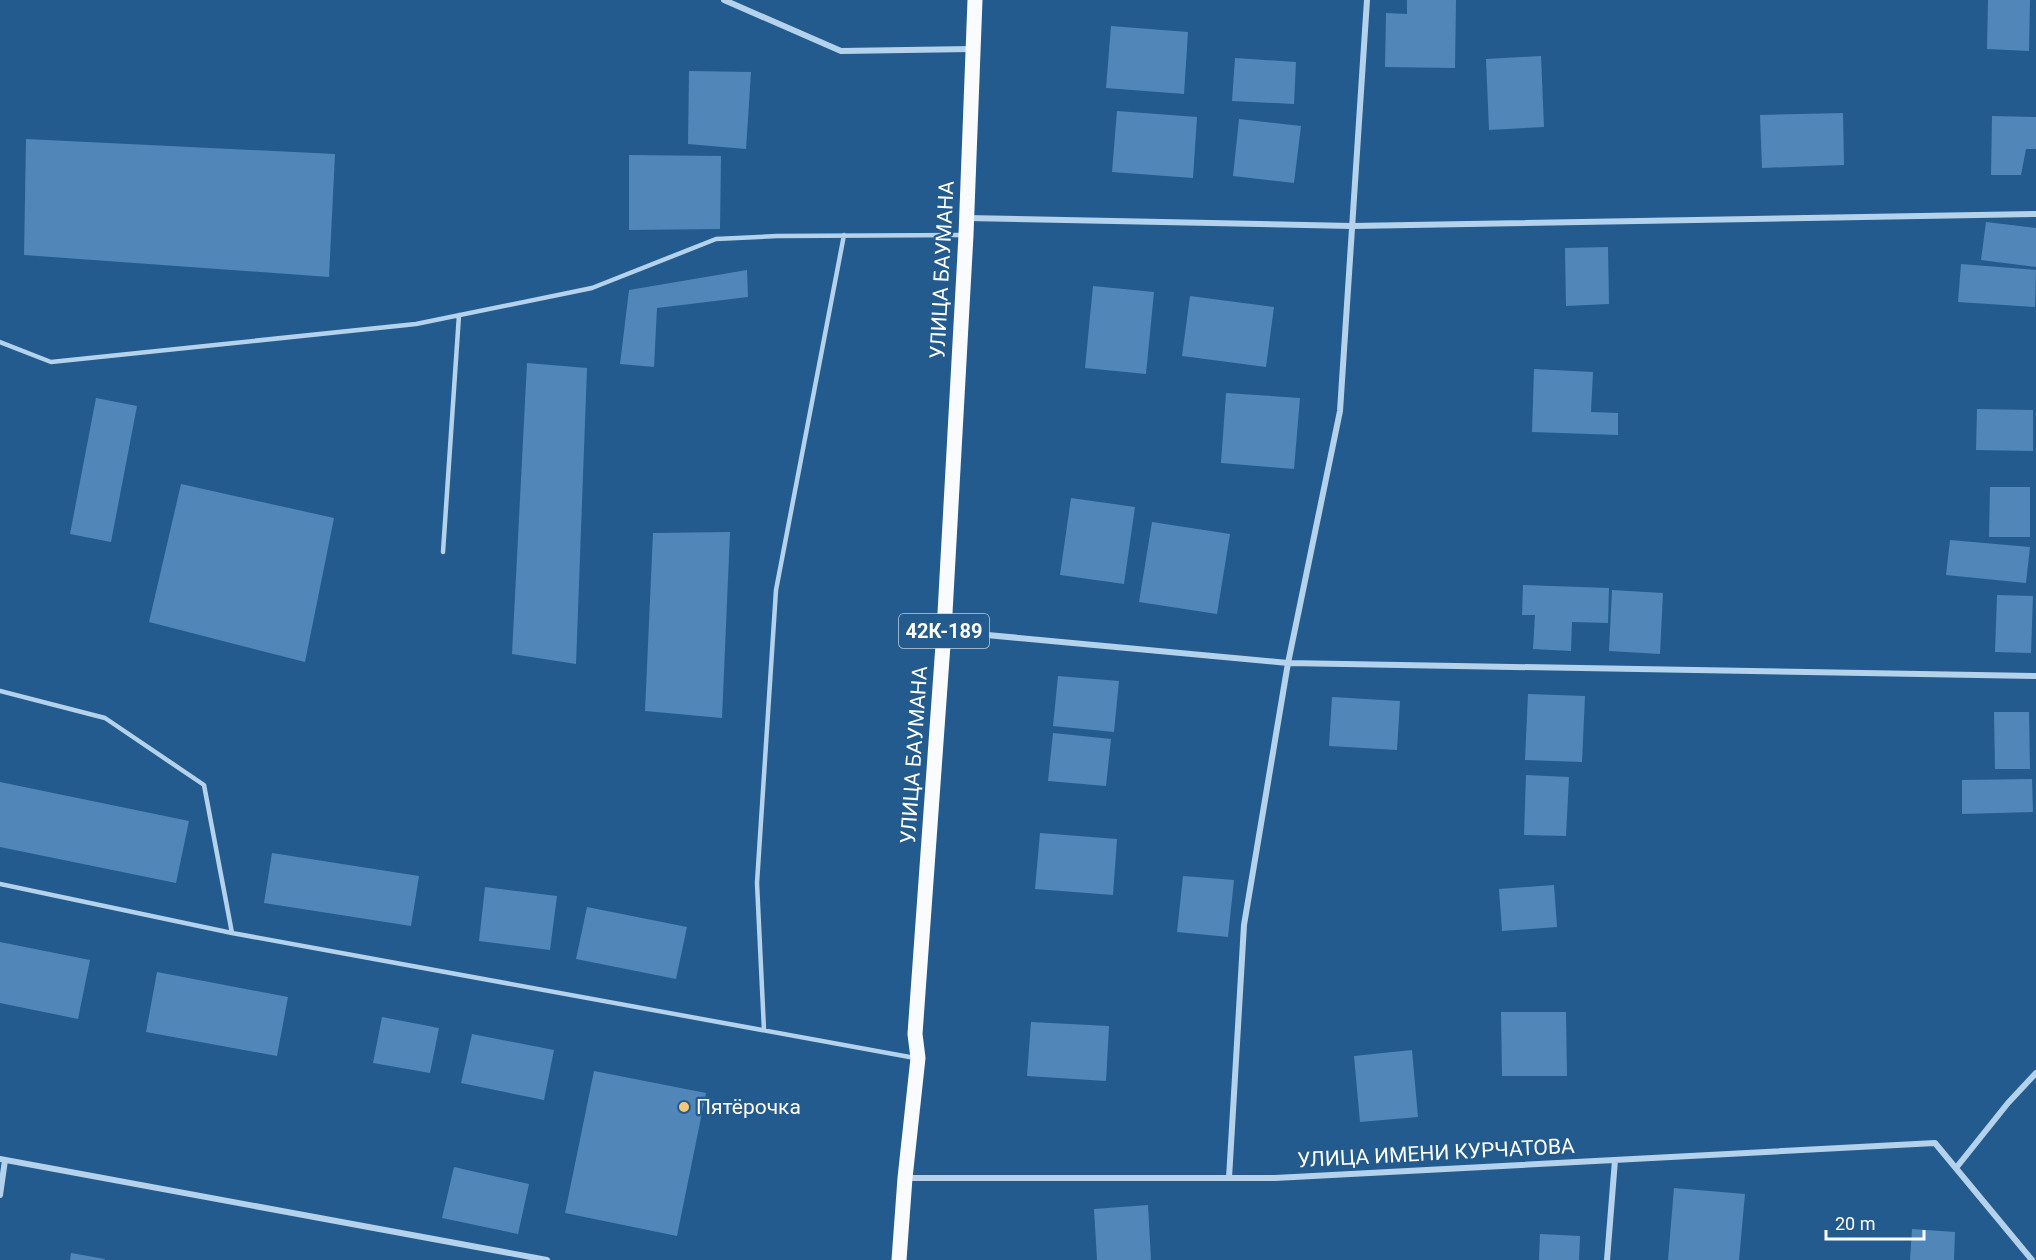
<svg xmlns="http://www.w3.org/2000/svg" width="2036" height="1260" font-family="Roboto,sans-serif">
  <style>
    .building { fill: #5087b8 }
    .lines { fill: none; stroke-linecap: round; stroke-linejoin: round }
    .service { stroke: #b4d2ec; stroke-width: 4.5 }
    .minor { stroke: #b4d2ec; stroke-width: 6 }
    .primary { stroke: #f9fbff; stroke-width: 15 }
    .poi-dot { fill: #f7c776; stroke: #235b8f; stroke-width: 2 }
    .labels { text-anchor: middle; stroke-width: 4.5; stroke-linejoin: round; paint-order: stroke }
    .shield { fill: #235b8f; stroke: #bdcedd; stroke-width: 1.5 }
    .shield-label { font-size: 20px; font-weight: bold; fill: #fff }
    .street-label { font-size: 21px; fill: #fff; stroke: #235b8f }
    .poi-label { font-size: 21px; fill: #fff; stroke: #235b8f; text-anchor: start }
  </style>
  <rect width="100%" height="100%" fill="#235b8f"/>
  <path class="building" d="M 1407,0 L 1456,0 L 1455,68 L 1385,67 L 1386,13 L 1407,14 Z
    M 1988,0 L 2030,0 L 2029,51 L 1987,49 Z
    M 1111,26 L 1188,32 L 1184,94 L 1106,88 Z
    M 1541,56 L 1544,127 L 1489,130 L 1486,59 Z
    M 1235,58 L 1296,62 L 1294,104 L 1232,101 Z
    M 689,71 L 751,72 L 746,149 L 688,144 Z
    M 1117,111 L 1197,117 L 1193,178 L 1112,172 Z
    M 1843,113 L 1844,165 L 1762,168 L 1760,115 Z
    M 1992,116 L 2036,117 L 2036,149 L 2026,149 L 2021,175 L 1991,175 Z
    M 1239,119 L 1301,126 L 1294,183 L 1233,176 Z
    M 26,139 L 335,154 L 329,277 L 24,255 Z
    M 629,155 L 721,156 L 720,229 L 629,230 Z
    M 1986,222 L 2036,228 L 2036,267 L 1981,260 Z
    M 1608,247 L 1609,304 L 1566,306 L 1565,248 Z
    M 1961,264 L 2036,270 L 2035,307 L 1958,302 Z
    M 747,270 L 748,297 L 657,308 L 654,367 L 620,364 L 629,290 Z
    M 1093,286 L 1154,292 L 1146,374 L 1085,368 Z
    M 1190,296 L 1274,307 L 1266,367 L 1182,356 Z
    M 527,363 L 587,368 L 576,664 L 512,654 Z
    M 1534,369 L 1593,372 L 1591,412 L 1618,413 L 1618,435 L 1532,432 Z
    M 1226,393 L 1300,398 L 1294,469 L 1221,463 Z
    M 96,398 L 137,406 L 111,542 L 70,534 Z
    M 1977,409 L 2033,410 L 2033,451 L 1976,450 Z
    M 181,484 L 334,518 L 305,662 L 149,622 Z
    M 1990,487 L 2030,487 L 2030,537 L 1989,537 Z
    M 1071,498 L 1135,507 L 1124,584 L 1060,575 Z
    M 1152,522 L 1230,534 L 1217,614 L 1139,602 Z
    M 730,532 L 722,718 L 645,711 L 653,533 Z
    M 1950,540 L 2030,547 L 2026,583 L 1946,575 Z
    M 1523,585 L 1609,588 L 1608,623 L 1572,622 L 1571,651 L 1533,649 L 1535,615 L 1522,615 Z
    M 1612,590 L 1663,593 L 1660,654 L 1609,651 Z
    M 1997,595 L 2033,596 L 2031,653 L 1995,652 Z
    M 1058,676 L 1119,681 L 1114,732 L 1053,726 Z
    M 1528,694 L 1585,696 L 1582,762 L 1525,760 Z
    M 1332,697 L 1400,701 L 1397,750 L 1329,746 Z
    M 1994,712 L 2029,712 L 2030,769 L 1995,769 Z
    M 1053,733 L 1111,739 L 1106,786 L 1048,781 Z
    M 1526,775 L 1569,777 L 1566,836 L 1524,835 Z
    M 2032,779 L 2033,812 L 1962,814 L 1962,780 Z
    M 0,782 L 189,821 L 176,883 L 0,847 Z
    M 1040,833 L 1117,839 L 1113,895 L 1035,889 Z
    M 272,853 L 419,876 L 411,926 L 264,903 Z
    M 1183,876 L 1234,880 L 1228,937 L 1177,932 Z
    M 1554,885 L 1557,927 L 1502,931 L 1499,889 Z
    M 485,887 L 557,896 L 550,950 L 479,941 Z
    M 587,907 L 687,927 L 676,979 L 576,959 Z
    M 0,942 L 90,960 L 78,1019 L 0,1003 Z
    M 157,972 L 288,997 L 277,1056 L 146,1032 Z
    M 1501,1012 L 1566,1012 L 1567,1076 L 1502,1076 Z
    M 382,1017 L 439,1028 L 430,1073 L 373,1063 Z
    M 1031,1022 L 1109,1026 L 1106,1081 L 1027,1076 Z
    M 472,1034 L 554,1050 L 544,1100 L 461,1083 Z
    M 1412,1050 L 1418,1117 L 1360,1122 L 1354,1056 Z
    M 594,1071 L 706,1093 L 677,1236 L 565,1213 Z
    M 454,1167 L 529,1184 L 518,1234 L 442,1218 Z
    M 1674,1188 L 1745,1194 L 1739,1260 L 1668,1260 Z
    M 1148,1205 L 1151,1260 L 1097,1260 L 1094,1209 Z
    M 1912,1229 L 1955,1232 L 1954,1260 L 1910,1260 Z
    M 1540,1234 L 1580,1236 L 1579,1260 L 1539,1260 Z
    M 71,1253 L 105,1259 L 105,1260 L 70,1260 Z"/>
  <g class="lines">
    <path class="service" d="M 0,342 L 51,362 L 416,324 L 592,288 L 716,239 L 777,236 L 963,235
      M 443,552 L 459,315
      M 0,691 L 105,718 L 204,785 L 232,933
      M 0,884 L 232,933 L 915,1058
      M 764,1030 L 757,883 L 776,590 L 844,235"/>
    <path class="minor" d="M 724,0 L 841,51 L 971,49
      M 966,218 L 1352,226 L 2036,214
      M 944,631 L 1288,663 L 2036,676
      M 0,1159 L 547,1260
      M 1956,1168 L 2008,1103 L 2036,1073
      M 905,1178 L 1275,1178 L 1935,1143 L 2032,1260
      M 1229,1178 L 1244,925 L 1288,663 L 1340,411 L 1367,0
      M 0,1195 L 5,1160
      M 1607,1260 L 1615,1160"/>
    <path class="primary" d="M 899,1260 L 905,1178 L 918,1058 L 915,1034 L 944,631 L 966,235 L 975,0"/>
  </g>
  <circle class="poi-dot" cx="684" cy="1107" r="6"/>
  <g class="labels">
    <rect class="shield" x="899" y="614" width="90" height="34" rx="4.5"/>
    <g class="shield-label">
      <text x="944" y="638">42К-189</text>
    </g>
    <g class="street-label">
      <text transform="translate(942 270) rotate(-87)" y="7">УЛИЦА БАУМАНА</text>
      <text transform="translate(914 755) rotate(-86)" y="7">УЛИЦА БАУМАНА</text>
      <text transform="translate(1436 1153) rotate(-3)" y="7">УЛИЦА ИМЕНИ КУРЧАТОВА</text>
    </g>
    <g class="poi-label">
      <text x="696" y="1114">Пятёрочка</text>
    </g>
  </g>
  <path d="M1826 1230v9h98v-9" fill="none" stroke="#ffffff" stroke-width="3"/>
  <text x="1835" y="1230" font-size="18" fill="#ffffff" stroke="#235b8f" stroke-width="4.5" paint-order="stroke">20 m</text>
</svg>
